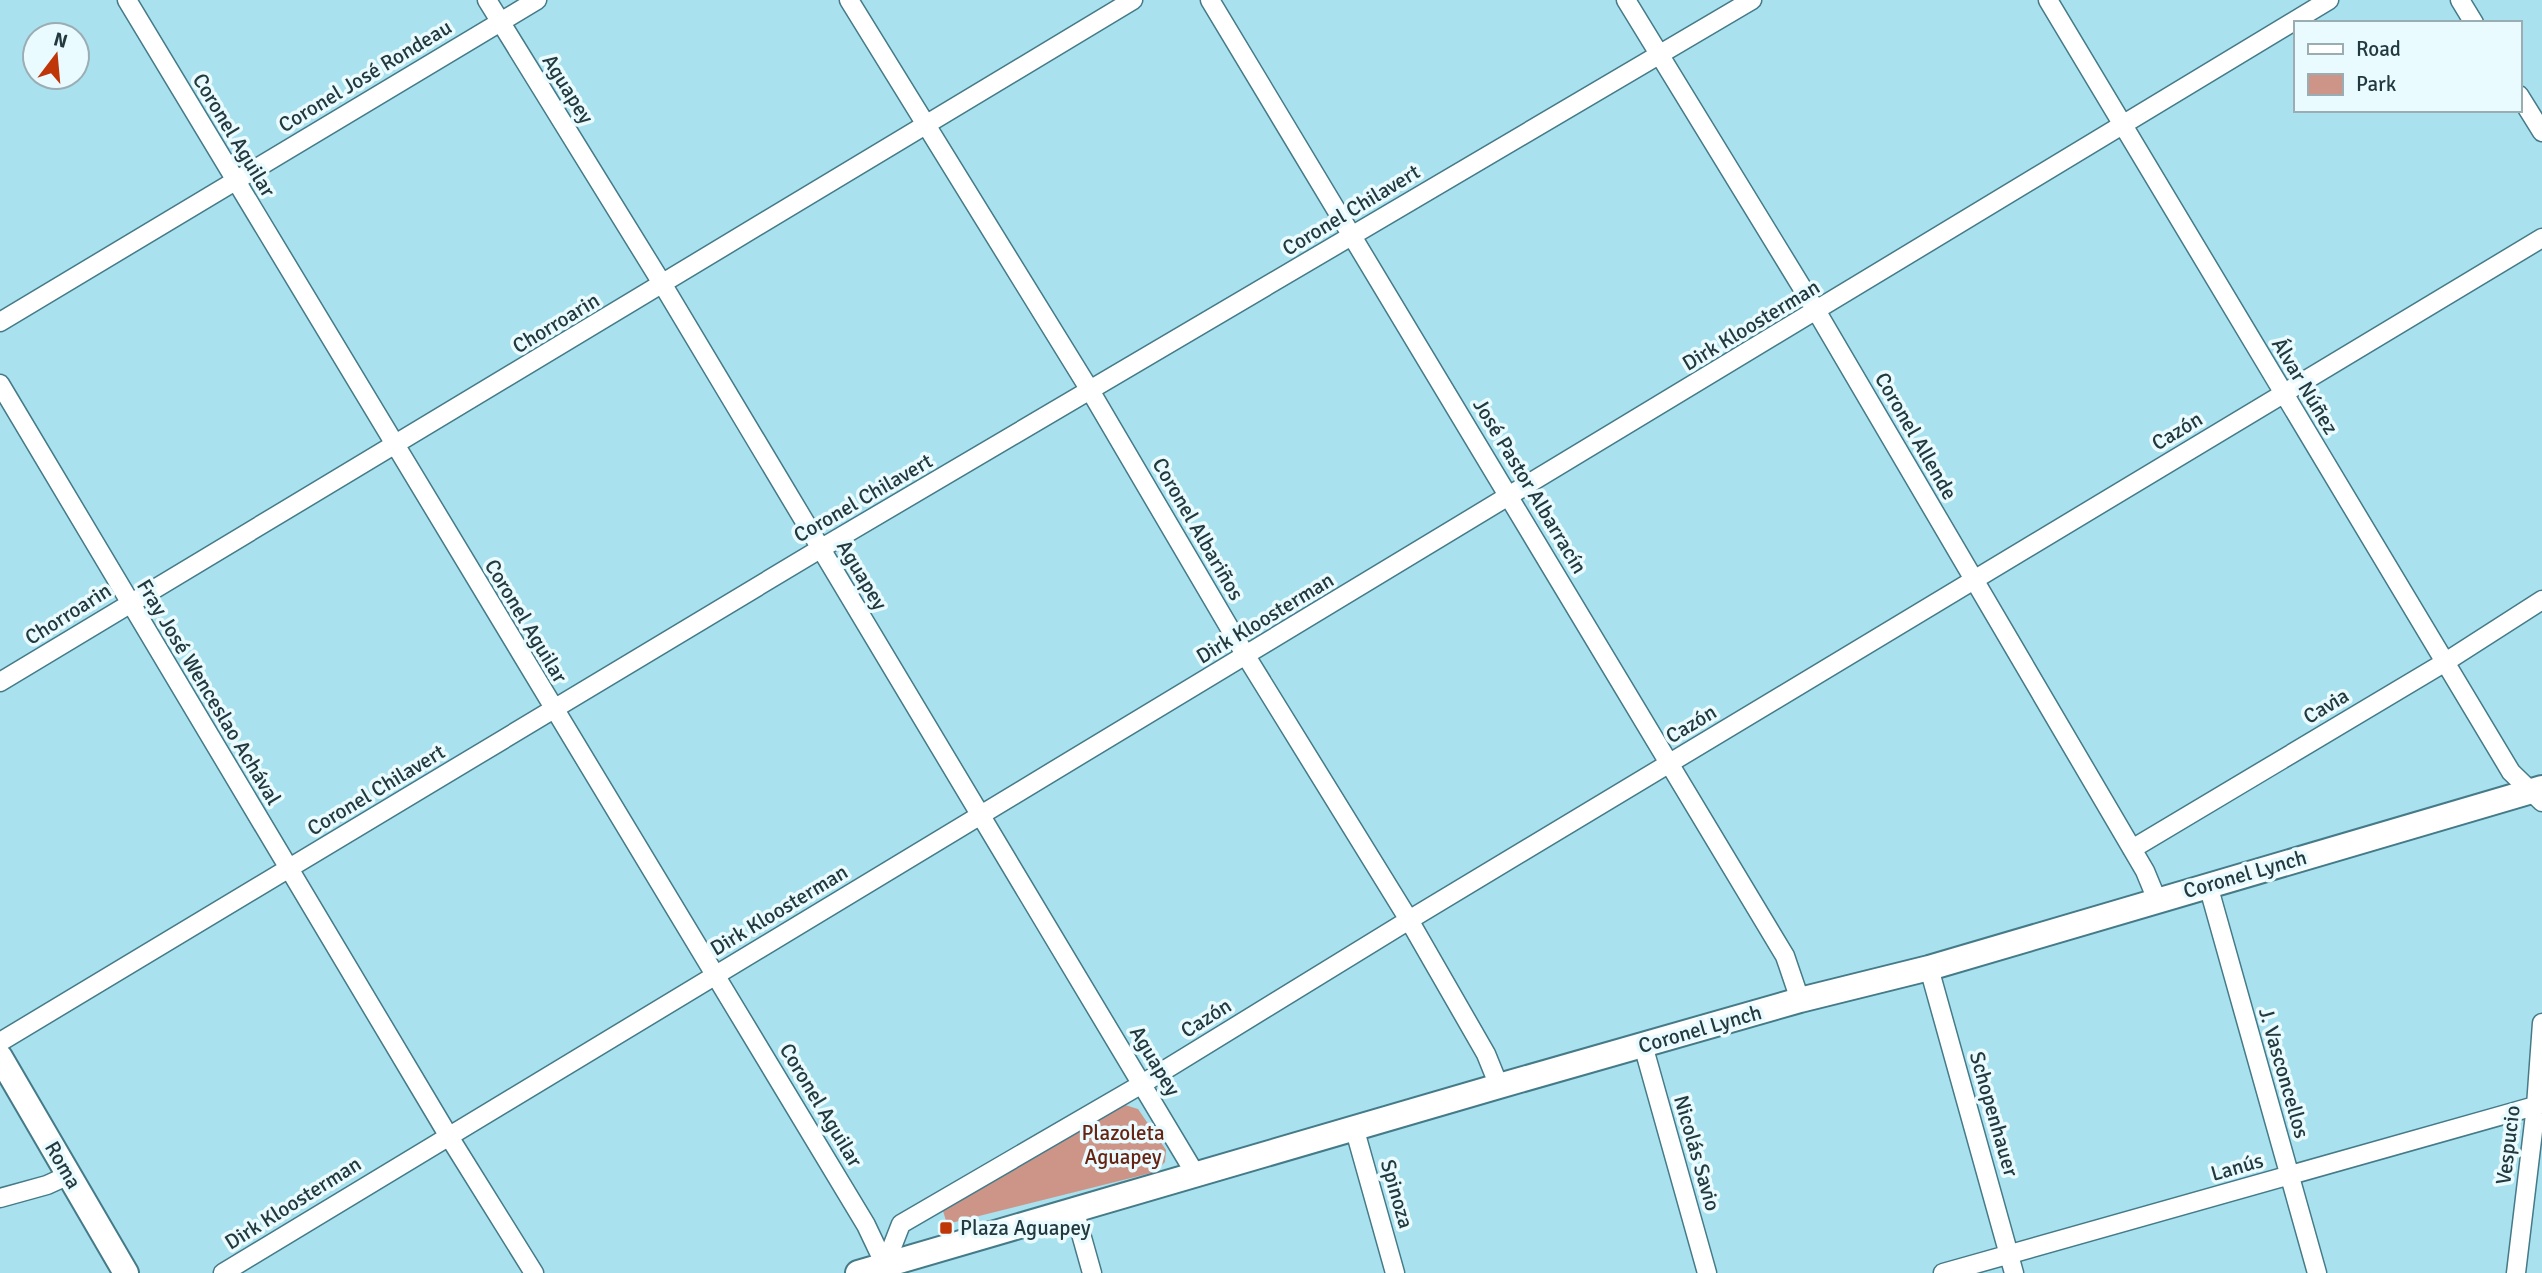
<svg xmlns="http://www.w3.org/2000/svg" width="2542" height="1273" font-family="Signika,sans-serif">
  <style>
    .green { fill: #cc9587 }
    .lines { fill: none; stroke-linecap: round; stroke-linejoin: round }
    .street-casing { stroke: #457a88; stroke-width: 21 }
    .secondary-casing { stroke: #457a88; stroke-width: 28 }
    .street { stroke: #fff; stroke-width: 18 }
    .secondary { stroke: #fff; stroke-width: 24 }
    .poi-dot { fill: #bf3609; stroke: #eafbff; stroke-width: 2.5 }
    .labels { text-anchor: middle; stroke-width: 7; stroke-linejoin: round; paint-order: stroke }
    .street-label { font-size: 21px; fill: #22393e; stroke: #eafbff }
    .park-label { font-size: 21px; fill: #672311; stroke: #eafbff }
    .poi-label { font-size: 21px; fill: #22393e; stroke: #eafbff; text-anchor: start }
  </style>
  <rect width="100%" height="100%" fill="#a9e1ef"/>
  <path class="green" d="M 1125,1105 L 1138,1109 L 1166,1150 L 1165,1162 L 1155,1172 L 947,1224 L 943,1211 Z"/>
  <g class="lines">
    <g class="street-casing">
      <path id="street" d="M 127,0 L 866,1225 L 885,1265
        M 487,0 L 663,285 L 1196,1175
        M 849,0 L 1091,392 L 1246,656 L 1409,920 L 1486,1054 L 1499,1086
        M 1210,0 L 1785,956 L 1800,1000
        M 1626,0 L 1817,312 L 2145,871 L 2157,900
        M 2048,0 L 2511,772 L 2542,802
        M 2460,0 L 2474,23
        M 2519,95 L 2542,132
        M 0,322 L 537,0
        M 0,384 L 448,1135 L 534,1273
        M 0,682 L 1133,0
        M 2132,849 L 2447,661 L 2542,600
        M 2208,885 L 2317,1273
        M 1929,968 L 2014,1273
        M 0,1042 L 820,549 L 1752,0
        M 1643,1045 L 1707,1273
        M 1354,1127 L 1395,1273
        M 0,1198 L 47,1185 L 69,1175
        M 1074,1209 L 1092,1273
        M 885,1265 L 901,1224 L 1142,1084 L 1409,920 L 2542,238
        M 223,1273 L 2329,0
        M 1943,1273 L 2542,1104
        M 2516,1273 L 2536,1106 L 2542,1023"/>
    </g>
    <g class="secondary-casing">
      <path id="secondary" d="M 0,1057 L 126,1273
        M 858,1273 L 1499,1086 L 1800,1000 L 1929,968 L 2542,788"/>
    </g>
    <use href="#street" class="street"/>
    <use href="#secondary" class="secondary"/>
  </g>
  <rect class="poi-dot" x="939" y="1221" width="14" height="14" rx="3.5"/>
  <g class="labels">
    <g class="street-label">
      <text transform="translate(365 76) rotate(-31)" y="7">Coronel José Rondeau</text>
      <text transform="translate(568 89) rotate(58)" y="7">Aguapey</text>
      <text transform="translate(234 135) rotate(59)" y="7">Coronel Aguilar</text>
      <text transform="translate(1351 210) rotate(-31)" y="7">Coronel Chilavert</text>
      <text transform="translate(556 323) rotate(-31)" y="7">Chorroarin</text>
      <text transform="translate(1751 325) rotate(-31)" y="7">Dirk Kloosterman</text>
      <text transform="translate(2305 386) rotate(59)" y="7">Álvar Núñez</text>
      <text transform="translate(2177 431) rotate(-31)" y="7">Cazón</text>
      <text transform="translate(1916 436) rotate(60)" y="7">Coronel Allende</text>
      <text transform="translate(1530 486) rotate(59)" y="7">José Pastor Albarracín</text>
      <text transform="translate(863 498) rotate(-30)" y="7">Coronel Chilavert</text>
      <text transform="translate(1198 529) rotate(60)" y="7">Coronel Albariños</text>
      <text transform="translate(862 575) rotate(59)" y="7">Aguapey</text>
      <text transform="translate(68 614) rotate(-32)" y="7">Chorroarin</text>
      <text transform="translate(1265 618) rotate(-31)" y="7">Dirk Kloosterman</text>
      <text transform="translate(526 621) rotate(59)" y="7">Coronel Aguilar</text>
      <text transform="translate(209 692) rotate(59)" y="7">Fray José Wenceslao Achával</text>
      <text transform="translate(2326 706) rotate(-31)" y="7">Cavia</text>
      <text transform="translate(1691 724) rotate(-31)" y="7">Cazón</text>
      <text transform="translate(376 790) rotate(-31)" y="7">Coronel Chilavert</text>
      <text transform="translate(2245 874) rotate(-16)" y="7">Coronel Lynch</text>
      <text transform="translate(779 910) rotate(-31)" y="7">Dirk Kloosterman</text>
      <text transform="translate(1206 1018) rotate(-32)" y="7">Cazón</text>
      <text transform="translate(1700 1029) rotate(-16)" y="7">Coronel Lynch</text>
      <text transform="translate(1155 1061) rotate(59)" y="7">Aguapey</text>
      <text transform="translate(2284 1073) rotate(74)" y="7">J. Vasconcellos</text>
      <text transform="translate(821 1105) rotate(59)" y="7">Coronel Aguilar</text>
      <text transform="translate(1994 1114) rotate(74)" y="7">Schopenhauer</text>
      <text transform="translate(2508 1145) rotate(-83)" y="7">Vespucio</text>
      <text transform="translate(1697 1153) rotate(74)" y="7">Nicolás Savio</text>
      <text transform="translate(63 1165) rotate(60)" y="7">Roma</text>
      <text transform="translate(2237 1167) rotate(-16)" y="7">Lanús</text>
      <text transform="translate(1397 1194) rotate(74)" y="7">Spinoza</text>
      <text transform="translate(293 1203) rotate(-32)" y="7">Dirk Kloosterman</text>
    </g>
    <g class="park-label">
      <text x="1123" y="1140">Plazoleta<tspan x="1123" dy="24">Aguapey</tspan></text>
    </g>
    <g class="poi-label">
      <text x="960" y="1235">Plaza Aguapey</text>
    </g>
  </g>
  <rect x="2294" y="21" width="228" height="91" fill="#eafbff" stroke="#9aadb2" stroke-width="2"/>
  <rect x="2308" y="44" width="35" height="10" fill="#ffffff" stroke="#9aadb2" stroke-width="2"/>
  <text x="2356" y="56" font-size="21" fill="#22393e">Road</text>
  <rect x="2308" y="74" width="35" height="21" fill="#cc9587" stroke="#9aadb2" stroke-width="2"/>
  <text x="2356" y="91" font-size="21" fill="#22393e">Park</text>
  <g transform="translate(56 56) rotate(16)"><circle r="33" fill="#eafbff" stroke="#9aadb2" stroke-width="2"/>
  <path d="M0-5L12 26L0 18L-12 26Z" fill="#bf3609"/>
  <text y="-10" font-size="19" font-weight="bold" text-anchor="middle" fill="#22393e">N</text>
  </g>
</svg>
